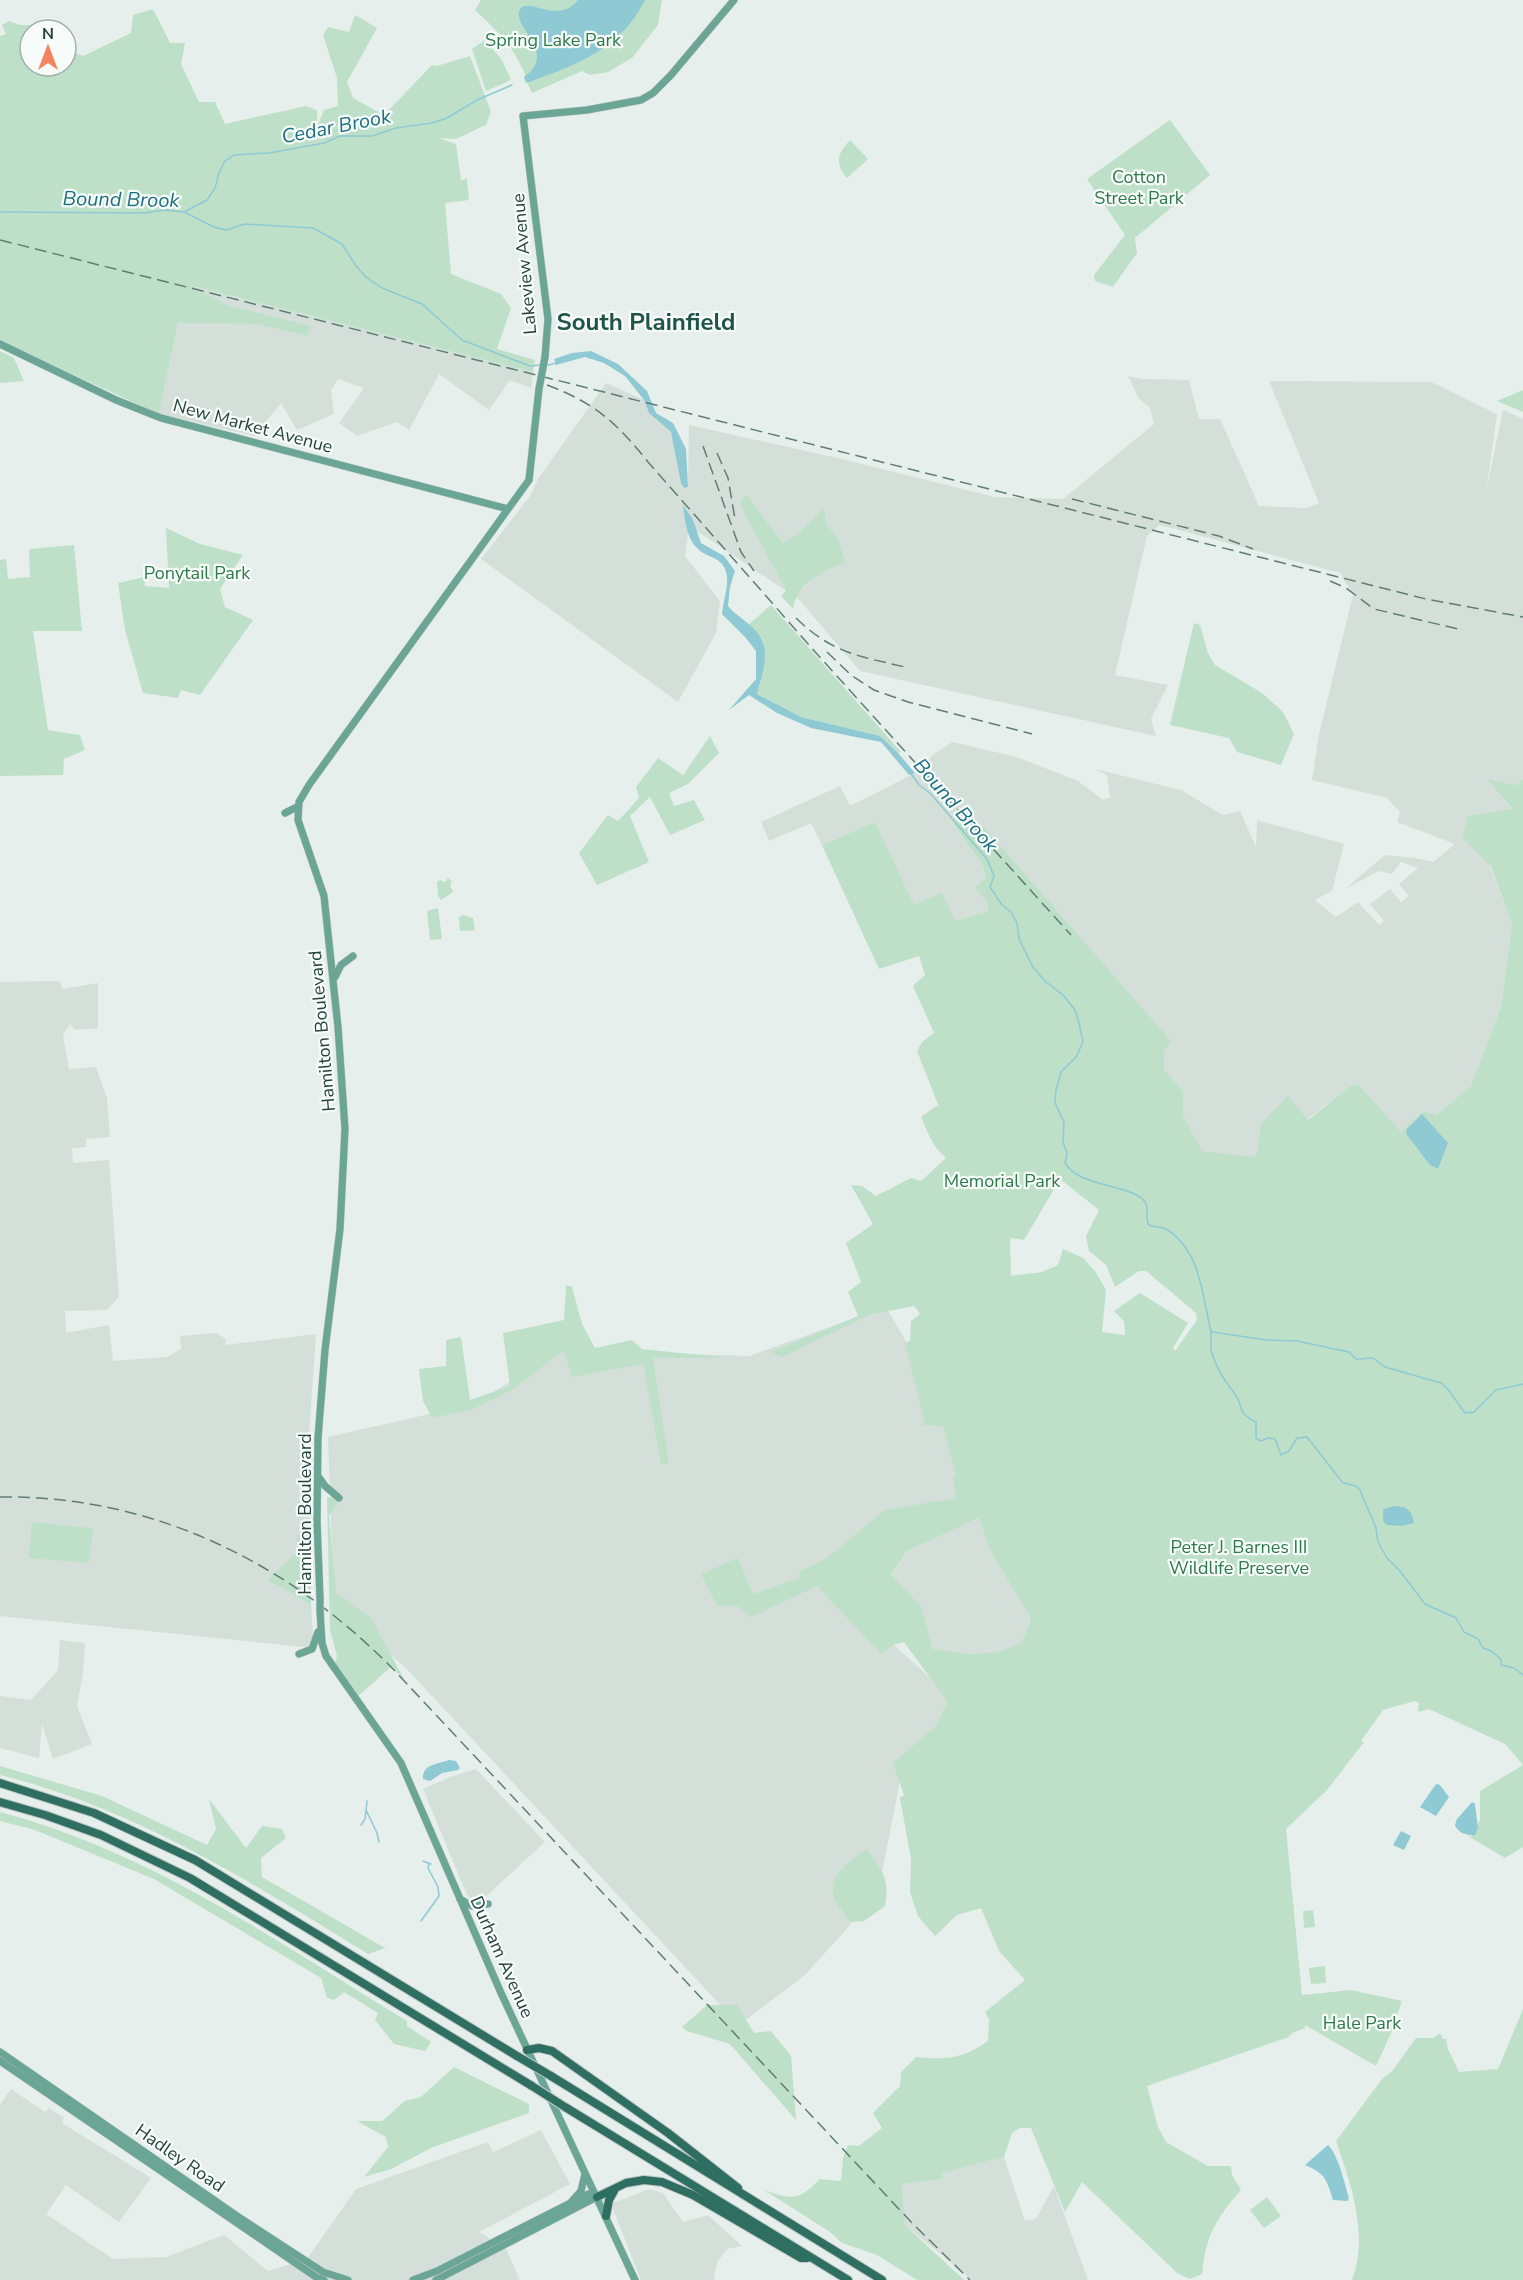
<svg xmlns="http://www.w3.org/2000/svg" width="1523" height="2280" font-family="'Nunito Sans',sans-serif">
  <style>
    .built { fill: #d4dfda }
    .green { fill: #bfe0c8; fill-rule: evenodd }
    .water { fill: #8ec9d4 }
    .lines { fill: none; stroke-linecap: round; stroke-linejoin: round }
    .stream { stroke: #8ec9d4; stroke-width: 1.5 }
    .major-casing { stroke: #c2cac8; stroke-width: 8 }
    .highway-casing { stroke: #c2cac8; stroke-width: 10 }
    .major { stroke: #6aa596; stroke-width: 7 }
    .highway { stroke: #2f6f62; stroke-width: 8 }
    .rail { stroke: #5f7d75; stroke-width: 1.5; stroke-dasharray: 12 6; stroke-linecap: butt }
    .major-bridge-casing { stroke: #c2cac8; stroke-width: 8; stroke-linecap: butt }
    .highway-bridge-casing { stroke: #c2cac8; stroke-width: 10; stroke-linecap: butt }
    .major-bridge { stroke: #6aa596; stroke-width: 7 }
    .highway-bridge { stroke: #2f6f62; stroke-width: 8 }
    .labels { text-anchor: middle; stroke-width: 4.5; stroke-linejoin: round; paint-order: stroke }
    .park-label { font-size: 18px; fill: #2d7a4b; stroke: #f7fbf9 }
    .street-label { font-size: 18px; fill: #24423a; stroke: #f7fbf9 }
    .water-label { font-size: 20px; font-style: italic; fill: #1c6f80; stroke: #f7fbf9 }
    .district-label { font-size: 24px; font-weight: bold; fill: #1f5548; stroke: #f7fbf9 }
  </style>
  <rect width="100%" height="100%" fill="#e6efeb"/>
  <path class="built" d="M 185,284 L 533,372 L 531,388 L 510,380 L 489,410 L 439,374 L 409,430 L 397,422 L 357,436 L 339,423 L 364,388 L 338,379 L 331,390 L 334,414 L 297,430 L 281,403 L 254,436 L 159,414 L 178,323 L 255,324 L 307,336 L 311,326 L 228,305 Z
    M 1128,376 L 1142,379 L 1189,380 L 1199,419 L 1220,419 L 1259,506 L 1307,508 L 1319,503 L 1269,381 L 1431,382 L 1497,414 L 1486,492 L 1503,410 L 1523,419 L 1523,779 L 1516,785 L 1488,780 L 1512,810 L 1489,864 L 1512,924 L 1501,1007 L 1471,1086 L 1436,1115 L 1423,1111 L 1401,1133 L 1358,1084 L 1350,1086 L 1257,1158 L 1202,1152 L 1183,1115 L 1183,1091 L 1164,1069 L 1164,1050 L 982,825 L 949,819 L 983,866 L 988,911 L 955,921 L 914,906 L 875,822 L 822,845 L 811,823 L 769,841 L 761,822 L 840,786 L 850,806 L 915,773 L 933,755 L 952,742 L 1017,757 L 1078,781 L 1103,800 L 1110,797 L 1107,775 L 1095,769 L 1181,790 L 1223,815 L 1240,811 L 1256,847 L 1257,820 L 1344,844 L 1332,891 L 1315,900 L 1336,917 L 1358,902 L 1379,925 L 1384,921 L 1370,904 L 1390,889 L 1401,902 L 1409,896 L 1399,884 L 1418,868 L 1401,862 L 1392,874 L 1379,871 L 1345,889 L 1385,855 L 1415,858 L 1433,862 L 1455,844 L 1397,822 L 1400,812 L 1387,798 L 1312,780 L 1319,734 L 1353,595 L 1340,573 L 1160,525 L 1147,536 L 1115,675 L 1168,685 L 1151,719 L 1156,736 L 860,671 L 796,596 L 819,572 L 846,561 L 838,538 L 827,525 L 824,509 L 800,532 L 783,543 L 747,495 L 741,502 L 743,511 L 786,591 L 697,531 L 688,534 L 685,556 L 720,601 L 716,633 L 678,702 L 481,559 L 530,496 L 538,479 L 606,383 L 644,400 L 649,413 L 671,432 L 685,487 L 688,486 L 689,425 L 842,459 L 995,497 L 1063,499 L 1154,424 L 1150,408 L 1139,399 Z
    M 59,981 L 63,989 L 98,983 L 98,1028 L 75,1030 L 70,1024 L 63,1036 L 69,1069 L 96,1067 L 107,1098 L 110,1137 L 86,1139 L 86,1147 L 72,1148 L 73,1163 L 109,1160 L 119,1297 L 107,1310 L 65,1311 L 66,1333 L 109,1325 L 113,1361 L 167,1357 L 181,1349 L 180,1336 L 216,1333 L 226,1339 L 225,1345 L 316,1334 L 308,1450 L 310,1536 L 297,1535 L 297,1552 L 267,1580 L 311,1605 L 314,1648 L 0,1616 L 0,982 Z
    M 886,1307 L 935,1391 L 984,1484 L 815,1574 L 966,1710 L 903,1765 L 878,1894 L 805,1975 L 739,2025 L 405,1667 L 334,1607 L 328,1437 L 474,1404 L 569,1345 L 631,1352 L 749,1356 Z
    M 980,1518 L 992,1554 L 1031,1617 L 1022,1642 L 998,1652 L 972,1654 L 933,1649 L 921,1606 L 891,1576 L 912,1545 Z
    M 60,1640 L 85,1643 L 83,1674 L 77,1706 L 92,1744 L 53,1759 L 42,1724 L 39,1758 L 0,1748 L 0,1696 L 31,1700 L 58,1670 Z
    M 476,1769 L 545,1842 L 482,1900 L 475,1901 L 467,1895 L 423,1789 L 450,1777 Z
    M 11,2089 L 45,2112 L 49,2108 L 64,2118 L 62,2123 L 151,2178 L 119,2222 L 66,2185 L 46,2214 L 113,2259 L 166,2257 L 224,2235 L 268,2271 L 307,2259 L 356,2189 L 488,2142 L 493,2152 L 541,2130 L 570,2184 L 479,2232 L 506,2249 L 520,2280 L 0,2280 L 0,2105 Z
    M 1004,2157 L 1025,2221 L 1036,2219 L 1054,2186 L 1088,2280 L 972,2280 L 905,2225 L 902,2184 L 943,2179 L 941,2173 Z
    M 649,2189 L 663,2193 L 683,2222 L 708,2215 L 742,2246 L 727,2249 L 718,2261 L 714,2274 L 715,2280 L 641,2280 L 611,2204 Z"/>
  <path class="green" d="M 481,0 L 662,0 L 658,25 L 632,58 L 608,72 L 590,75 L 582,71 L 532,93 C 527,84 526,75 521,66 C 512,44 492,26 475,10 Z
    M 153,9 L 170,43 L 185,43 L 181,64 L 199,102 L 215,102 L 225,124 L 306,106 L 317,110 L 317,127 L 324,110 L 338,106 L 337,78 L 323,35 L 328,27 L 349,32 L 355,15 L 377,28 L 347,82 L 353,98 L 384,115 L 432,65 L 437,66 L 470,56 L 491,112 L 486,125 L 456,139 L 438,138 L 456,144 L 461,180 L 467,179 L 469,200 L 445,203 L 451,274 L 501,294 L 511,308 L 497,349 L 535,360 L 533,372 L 189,285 L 228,305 L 311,326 L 307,336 L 255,324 L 178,323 L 159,414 L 17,349 L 0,346 L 0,36 L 6,34 L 2,25 L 9,21 L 20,25 L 37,25 L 40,30 L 30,30 L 30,66 L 66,66 L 66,50 L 83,56 L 131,33 L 133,15 Z
    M 485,40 L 502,60 L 511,80 L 486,91 L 472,49 Z
    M 1170,120 L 1210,175 L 1135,238 L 1137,253 L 1113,287 L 1095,281 L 1094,275 L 1125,235 L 1087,179 Z
    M 850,140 L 868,159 L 847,178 C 834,163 838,153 850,140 Z
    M 0,351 L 14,358 L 24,381 L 0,383 Z
    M 1523,390 L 1523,412 L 1497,401 Z
    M 747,495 L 783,543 L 800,532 L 824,508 L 827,525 L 838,538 L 846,562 C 823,571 798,582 793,609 L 781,596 L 786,591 L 743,511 L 740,502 Z
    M 166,528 L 200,544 L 243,555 L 220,589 L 225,607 L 253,620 L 200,695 L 181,690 L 178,698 L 143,693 L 125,630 L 118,583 L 144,577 L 145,586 L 169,588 Z
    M 74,545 L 82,631 L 33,631 L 48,730 L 80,735 L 85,750 L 64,759 L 63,775 L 0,776 L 0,560 L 6,559 L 8,579 L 30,577 L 29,549 Z
    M 771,605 L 901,752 L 898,753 L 880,736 L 801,717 L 757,694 C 765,667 772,646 748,625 Z
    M 1194,623 L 1200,625 L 1208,653 L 1215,665 L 1262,693 L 1283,712 L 1294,734 L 1281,765 L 1237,752 L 1229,738 L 1170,725 Z
    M 710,736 L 719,753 L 688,784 L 669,793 L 674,806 L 694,800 L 705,820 L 670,835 L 650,797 L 630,816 L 649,862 L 597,885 L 579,853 L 608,815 L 618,821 L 639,798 L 636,787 L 658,758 L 683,775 Z
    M 1487,779 L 1516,785 L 1523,779 L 1523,1847 L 1505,1858 L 1468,1836 L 1472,1836 L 1480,1820 L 1480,1791 L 1523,1765 L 1505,1744 L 1429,1709 L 1418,1712 L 1419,1703 L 1415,1701 L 1383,1710 L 1361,1741 L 1364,1742 L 1327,1790 L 1286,1829 L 1302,1995 L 1351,1990 L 1402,2001 L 1391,2033 L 1376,2066 L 1305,2025 L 1305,2028 L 1292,2033 L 1289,2037 L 1147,2086 L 1158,2127 L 1166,2142 L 1208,2166 L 1231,2166 L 1232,2175 L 1241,2190 C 1217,2217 1205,2237 1202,2274 L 1190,2279 L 1177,2273 L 1082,2182 L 1065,2212 L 1031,2128 L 1020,2128 L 1012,2133 L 1004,2157 L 942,2173 L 943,2179 L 902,2184 L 905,2225 L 964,2280 L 917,2280 L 877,2255 L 842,2243 L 830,2232 L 764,2190 C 793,2200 798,2201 820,2179 L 841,2181 L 843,2158 L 848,2145 L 859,2146 L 882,2128 L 873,2113 L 900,2086 L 901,2072 L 916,2057 C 946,2060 963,2059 988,2041 L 989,2020 L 985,2012 L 1025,1980 L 999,1951 L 981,1908 L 957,1915 L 935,1936 L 918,1916 L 910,1892 L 911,1859 L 900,1798 L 904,1795 L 893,1763 L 935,1727 L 948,1702 L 904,1642 L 893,1645 L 881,1654 L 817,1586 L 751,1617 L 737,1606 L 717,1606 L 701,1574 L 738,1558 L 753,1594 L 799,1578 L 800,1571 L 824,1560 L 885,1510 L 956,1498 L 953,1478 L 956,1475 L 943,1426 L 921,1425 L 925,1423 L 905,1343 L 910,1341 L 911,1321 L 920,1314 L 914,1306 L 869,1315 L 782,1357 L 771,1352 L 858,1316 L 848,1292 L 861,1282 L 846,1243 L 873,1224 L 851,1185 L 862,1186 L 876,1196 L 911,1178 L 921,1181 L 946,1158 C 932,1146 928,1133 921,1117 L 936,1106 L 939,1107 L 917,1051 L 922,1042 L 934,1033 L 913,986 L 925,975 L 919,956 L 879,969 L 822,845 L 875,822 L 914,905 L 942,893 L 955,921 L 988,911 L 987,902 L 975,887 L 985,879 L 983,866 L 949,818 L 982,825 L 1171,1041 L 1164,1051 L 1164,1069 L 1183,1091 L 1183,1115 L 1202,1151 L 1253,1157 L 1257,1154 L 1261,1124 L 1288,1096 L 1308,1120 L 1350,1086 L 1358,1084 L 1401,1132 L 1423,1111 L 1436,1115 L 1471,1086 L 1501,1007 L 1512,924 L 1491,867 L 1462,837 L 1468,816 L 1512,809 ZM 1060,1179 L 1099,1210 L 1086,1236 L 1089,1251 L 1106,1265 L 1115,1287 L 1139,1271 L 1146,1271 L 1196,1313 L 1197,1320 L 1175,1351 L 1173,1348 L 1188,1323 L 1140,1293 L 1114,1311 L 1124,1321 L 1125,1335 L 1102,1332 L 1106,1290 L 1095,1271 L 1083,1258 L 1063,1249 L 1058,1265 L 1042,1272 L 1011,1276 L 1010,1238 L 1024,1240 ZM 979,1518 L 992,1554 L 1031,1618 L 1022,1642 L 998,1652 L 972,1654 L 933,1649 L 921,1606 L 891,1575 L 908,1550 Z
    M 448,878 L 452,881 L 450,885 L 453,892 L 441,900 L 438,896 L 437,882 L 440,880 L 445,882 Z
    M 438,908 L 442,939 L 430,940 L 427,911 Z
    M 463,915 L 473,918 L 475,930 L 460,931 L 459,917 Z
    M 566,1285 L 572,1287 L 582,1324 L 595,1348 L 632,1340 L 642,1349 L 728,1358 L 653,1358 L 669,1464 L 661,1464 L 643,1364 L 572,1377 L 564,1350 L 512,1390 L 473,1409 L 432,1418 L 423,1401 L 419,1369 L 446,1366 L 446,1340 L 461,1337 L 470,1400 L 510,1386 L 503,1333 L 564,1320 Z
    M 327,1497 L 340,1500 L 329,1516 L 336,1593 L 371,1618 L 404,1679 L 391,1667 L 357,1697 L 335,1663 L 337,1656 L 330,1630 Z
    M 32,1522 L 93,1528 L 89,1563 L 29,1558 Z
    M 297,1535 L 310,1536 L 311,1605 L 267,1580 L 297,1552 Z
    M 0,1766 L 102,1796 L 207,1845 L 216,1829 L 209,1799 L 246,1848 L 262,1826 L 282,1829 L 286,1838 L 261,1858 L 262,1877 L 385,1948 L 368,1954 C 251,1882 134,1808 0,1775 Z
    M 0,1812 C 151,1852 276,1941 407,2021 L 407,2026 L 431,2042 L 425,2051 L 394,2044 L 375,2020 L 378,2013 L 344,1992 L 334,2000 L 327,1998 L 321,1978 L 154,1879 L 35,1830 L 0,1821 Z
    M 866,1849 C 882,1869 890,1879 885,1906 L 864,1921 L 851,1922 C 846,1915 834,1903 833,1894 C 830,1873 852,1860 866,1849 Z
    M 1313,1910 L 1315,1927 L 1304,1928 L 1303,1911 Z
    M 1325,1966 L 1326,1983 L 1311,1984 L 1309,1968 Z
    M 707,2005 L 737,2005 L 754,2033 L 771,2031 L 791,2056 L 796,2120 L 730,2044 L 687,2031 L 682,2027 Z
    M 1523,2009 L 1523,2280 L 1352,2280 C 1369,2235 1351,2184 1336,2141 L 1382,2079 L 1393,2070 L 1416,2038 L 1433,2038 L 1440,2033 L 1443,2039 L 1446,2039 L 1448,2049 L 1459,2072 L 1498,2069 Z
    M 454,2067 L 529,2104 L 529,2113 L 431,2148 L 391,2169 L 364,2177 L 388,2147 L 386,2137 L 357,2121 L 382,2121 L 405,2101 L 421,2097 Z
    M 1267,2197 L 1281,2216 L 1264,2228 L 1250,2210 Z"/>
  <path class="water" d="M 578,0 L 645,0 C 620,50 576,65 526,83 L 524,77 C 561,52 505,23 522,7 C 535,0 558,24 578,0 Z
    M 591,351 L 618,364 L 647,391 L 656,413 L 673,423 L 686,449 L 688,487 L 684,488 L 681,483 L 671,432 L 649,413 L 644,400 L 625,376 L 604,363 L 585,357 L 556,365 L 554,359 L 572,353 Z
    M 683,505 L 693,520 L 701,543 L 724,556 L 735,571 L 730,587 L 728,606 C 737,617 751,623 759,635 C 771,653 762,675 757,694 L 801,717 L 880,736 L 898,753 L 915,773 L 909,775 L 881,742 L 811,728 L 777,713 L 749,695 L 729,710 L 756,679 L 756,651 L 745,637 L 722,614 C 723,602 728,588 727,577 C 725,556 708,559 698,549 C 686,538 685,520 683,505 Z
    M 1422,1114 L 1448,1143 L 1438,1169 L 1430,1165 L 1407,1135 L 1406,1130 Z
    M 1395,1506 C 1408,1506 1412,1511 1414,1523 L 1402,1526 L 1387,1525 L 1383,1521 L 1383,1509 Z
    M 449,1760 L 456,1761 L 460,1768 L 458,1770 L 442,1773 L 430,1781 L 423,1779 C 422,1764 438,1764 449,1760 Z
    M 1436,1784 L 1440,1785 L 1449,1797 L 1436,1816 L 1420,1807 Z
    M 1472,1802 L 1475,1804 L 1478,1828 L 1475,1835 C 1467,1836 1458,1833 1455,1825 L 1457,1819 Z
    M 1401,1831 L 1411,1836 L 1404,1850 L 1393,1845 Z
    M 1328,2145 C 1338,2154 1345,2185 1349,2198 L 1347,2201 L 1333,2200 C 1327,2180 1325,2173 1305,2165 Z"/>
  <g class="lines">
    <path class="stream" d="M 0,212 L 144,213 L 166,210 L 184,212 L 214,227 L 226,230 L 245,224 L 313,228 L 342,244 L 356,266 L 366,277 L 382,288 L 422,304 L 462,340 L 530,366 L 540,365
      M 184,212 L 207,200 L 215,188 L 219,173 L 225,161 L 234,155 L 269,153 L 324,143 L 340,136 L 372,136 L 396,128 L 432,123 L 447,118 L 477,100 L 512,85
      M 548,365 L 557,363
      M 910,772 L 919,785 L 930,793 L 987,859 L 994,876 L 990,887 L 1002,905 L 1011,912 L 1017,923 L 1019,939 L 1033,967 L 1045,981 L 1064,996 L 1075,1010 L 1079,1023 L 1083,1042 L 1076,1057 L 1061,1072 L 1056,1090 L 1055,1103 L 1064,1122 L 1063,1142 L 1067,1153 L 1065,1163 C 1080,1188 1132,1184 1145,1202 C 1150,1209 1144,1218 1149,1225 C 1155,1228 1161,1226 1166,1229 C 1200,1250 1202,1293 1210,1327 C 1213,1336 1209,1346 1212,1354 C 1218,1371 1225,1381 1235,1394 C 1245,1408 1235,1411 1256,1422 L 1256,1438 L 1261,1441 L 1268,1438 L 1275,1439 L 1281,1455 L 1289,1451 L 1297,1438 L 1307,1437 L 1343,1483 L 1356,1486 L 1360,1490 L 1376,1528 L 1378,1542 L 1387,1558 L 1400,1571 L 1425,1604 L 1456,1618 L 1464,1632 L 1478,1639 L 1483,1648 L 1491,1651 L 1501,1659 L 1501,1665 L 1514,1668 L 1523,1675
      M 1212,1332 L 1267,1340 L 1297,1341 L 1349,1352 L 1356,1359 L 1373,1358 L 1385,1367 L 1441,1383 L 1447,1388 L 1465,1413 L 1474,1412 L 1496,1390 L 1523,1384
      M 366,1810 L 377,1833 L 379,1842
      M 361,1825 L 365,1819 L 367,1801
      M 423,1861 L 431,1864
      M 421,1921 L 439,1896 L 438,1887 L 428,1868 L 429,1864"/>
    <g class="major-casing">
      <path id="major" d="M 0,344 L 116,400 L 161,418 L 508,509
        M 545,357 L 548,319 L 523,116 L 587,110 L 641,100 L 653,93 L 671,75 L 734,0
        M 285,813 L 297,807
        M 335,977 L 341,965 L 353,956
        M 318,1476 L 325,1486 L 339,1498
        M 320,1598 L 317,1521 L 318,1438 L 325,1350 L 340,1229 L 345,1129 L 338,1027 L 324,896 L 298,820 L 299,802 L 309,785 L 529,480 L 539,389
        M 320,1610 L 322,1643 L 326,1656 L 401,1763 L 501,1993 L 635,2280
        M 299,1654 L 312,1649 L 318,1632
        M 460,1899 L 472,1906 L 488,1904
        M 0,2052 L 237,2216 L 323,2272 L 348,2280
        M 0,2061 L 316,2277 L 324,2280
        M 572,2201 L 581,2191 L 585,2174
        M 413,2280 L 437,2271 L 588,2194 L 594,2194 L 597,2197
        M 436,2280 L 597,2197"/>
    </g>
    <g class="highway-casing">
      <path id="highway" d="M 0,1783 L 94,1813 L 195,1860 L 517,2056
        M 0,1802 L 45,1815 L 101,1835 L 190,1878 L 532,2086
        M 527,2050 L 539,2048 L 552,2051 L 668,2133 L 738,2188
        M 551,2076 L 882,2280
        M 565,2107 L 848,2280
        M 597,2197 L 626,2183 L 644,2180 L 662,2182 L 693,2195 L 801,2258 L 807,2258
        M 606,2216 L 609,2200 L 615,2189"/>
    </g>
    <use href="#major" class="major"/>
    <use href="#highway" class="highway"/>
    <path class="rail" d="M 0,240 L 1426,599 L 1523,617
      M 547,385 C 595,403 617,423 648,462 L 817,654 L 1071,935
      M 703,446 L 741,552 L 754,571
      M 717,453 L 728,478 L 735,519
      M 1072,499 L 1219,536 L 1253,549
      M 1330,581 L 1346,588 L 1374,609 L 1458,629
      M 796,618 C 832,653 858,656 905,667
      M 827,652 L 851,675 L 874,690 L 908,702 L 1032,734
      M 0,1497 C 152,1495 288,1562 393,1669 L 913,2224 L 970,2280"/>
    <g class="major-bridge-casing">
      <path id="major-bridge" d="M 539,389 L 545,357
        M 320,1598 L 320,1610"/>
    </g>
    <g class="highway-bridge-casing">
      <path id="highway-bridge" d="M 517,2056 L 551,2076
        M 532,2086 L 565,2107"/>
    </g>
    <use href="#major-bridge" class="major-bridge"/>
    <use href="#highway-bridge" class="highway-bridge"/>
  </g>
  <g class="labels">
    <g class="park-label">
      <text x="553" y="46">Spring Lake Park</text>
      <text x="1139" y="183">Cotton<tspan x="1139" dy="21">Street Park</tspan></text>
      <text x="197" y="579">Ponytail Park</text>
      <text x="1002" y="1187">Memorial Park</text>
      <text x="1239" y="1553">Peter J. Barnes III<tspan x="1239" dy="21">Wildlife Preserve</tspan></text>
      <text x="1362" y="2029">Hale Park</text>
    </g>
    <g class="street-label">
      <text transform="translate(524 264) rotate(-95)" y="6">Lakeview Avenue</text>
      <text transform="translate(253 426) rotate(15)" y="6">New Market Avenue</text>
      <text transform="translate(322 1031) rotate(-95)" y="6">Hamilton Boulevard</text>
      <text transform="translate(305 1514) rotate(-90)" y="6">Hamilton Boulevard</text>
      <text transform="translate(502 1957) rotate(66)" y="6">Durham Avenue</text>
      <text transform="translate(180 2158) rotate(35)" y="6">Hadley Road</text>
    </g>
    <g class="water-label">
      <text transform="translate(336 126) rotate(-11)" y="7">Cedar Brook</text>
      <text transform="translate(121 199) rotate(1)" y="7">Bound Brook</text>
      <text transform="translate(956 805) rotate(49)" y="7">Bound Brook</text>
    </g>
    <g class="district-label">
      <text x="646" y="330">South Plainfield</text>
    </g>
  </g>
  <g transform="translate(48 48)"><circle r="28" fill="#f7fbf9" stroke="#a3b1ad" stroke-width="1.5"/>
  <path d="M0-4.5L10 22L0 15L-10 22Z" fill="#f4845f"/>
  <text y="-9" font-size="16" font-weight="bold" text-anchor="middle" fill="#24423a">N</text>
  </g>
</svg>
